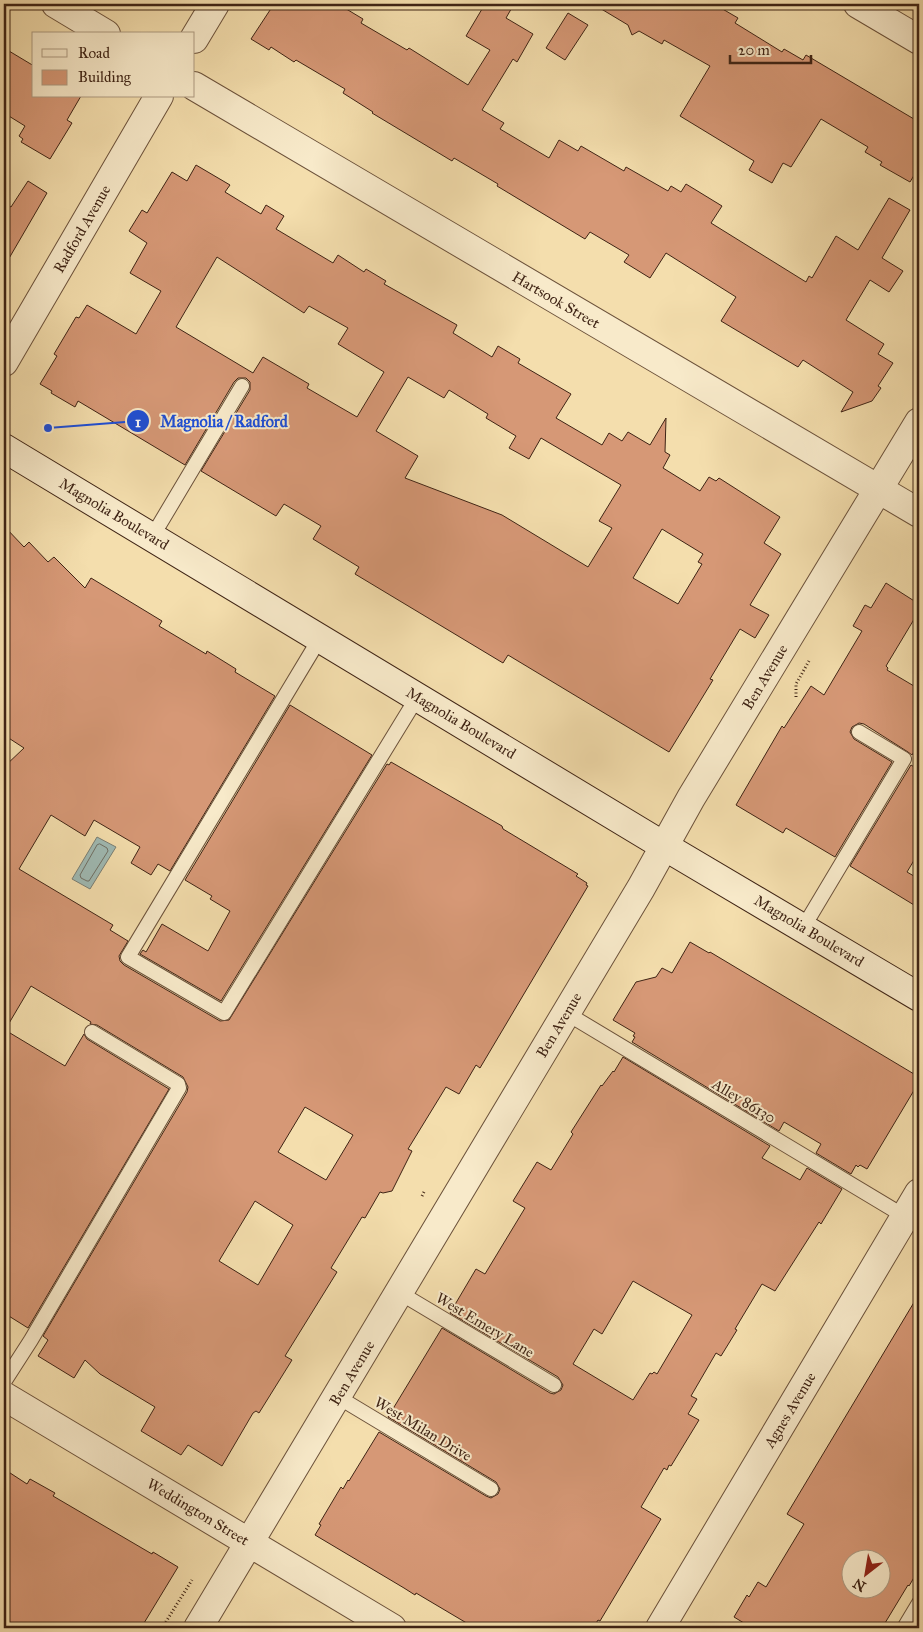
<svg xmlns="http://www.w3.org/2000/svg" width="923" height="1632" font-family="'IM FELL Great Primer',serif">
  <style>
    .water { fill: #9fbab4; stroke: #797e74 }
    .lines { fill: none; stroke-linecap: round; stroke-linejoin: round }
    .shore { stroke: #6f6f64; stroke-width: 1 }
    .building { fill: #d69876; stroke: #3f2415; fill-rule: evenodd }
    .service-casing { stroke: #6c523b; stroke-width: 16 }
    .minor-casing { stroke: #6c523b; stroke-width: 30 }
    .secondary-casing { stroke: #3f2415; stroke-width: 30 }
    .path { stroke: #3f2415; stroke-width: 3; stroke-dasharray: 1 2.5; stroke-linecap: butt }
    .service { stroke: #f8eaca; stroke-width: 14 }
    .minor { stroke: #f8eaca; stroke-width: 28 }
    .secondary { stroke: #f8eaca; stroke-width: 28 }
    .labels { text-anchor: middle; stroke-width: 4; stroke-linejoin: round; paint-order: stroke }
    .street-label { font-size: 15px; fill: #3f2415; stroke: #f8eaca }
    .leader { fill: none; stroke: #1d4ed8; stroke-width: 2 }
    .callout-dot { fill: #1d4ed8; stroke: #f8eaca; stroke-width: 2 }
    .mark-label { font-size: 15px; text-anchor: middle; font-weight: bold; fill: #fff }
    .callout-label { font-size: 16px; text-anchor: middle; font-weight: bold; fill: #1d4ed8; stroke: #f8eaca; stroke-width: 4; stroke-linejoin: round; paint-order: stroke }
  </style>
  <rect width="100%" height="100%" fill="#f4dead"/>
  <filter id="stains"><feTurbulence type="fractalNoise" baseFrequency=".004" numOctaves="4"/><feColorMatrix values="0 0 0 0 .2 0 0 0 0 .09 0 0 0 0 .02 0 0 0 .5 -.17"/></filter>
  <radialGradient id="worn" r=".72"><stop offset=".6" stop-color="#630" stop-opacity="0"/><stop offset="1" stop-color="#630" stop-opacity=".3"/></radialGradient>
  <path class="water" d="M 97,837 L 116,847 L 90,889 L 72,879 Z"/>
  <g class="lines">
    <path class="shore" d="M 100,844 L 107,848 L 108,851 L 89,881 L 87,881 L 81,878 L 80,875 L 97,845 Z"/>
  </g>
  <path class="building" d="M 274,4 L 338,4 L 363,19 L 361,23 L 407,50 L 409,48 L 468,85 L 490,50 L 466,36 L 485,4 L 514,4 L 506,18 L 533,34 L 517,62 L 513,59 L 482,110 L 504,123 L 500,129 L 549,158 L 559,140 L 578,151 L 581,146 L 624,171 L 626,167 L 668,191 L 671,186 L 681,192 L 686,184 L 722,206 L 711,223 L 806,282 L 809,276 L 812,278 L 836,236 L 858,250 L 889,198 L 910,210 L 882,258 L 903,271 L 889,292 L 870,280 L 846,320 L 884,344 L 878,354 L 893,363 L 878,386 L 881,388 L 872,401 L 841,412 L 853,392 L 803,360 L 798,367 L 721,321 L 736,297 L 666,253 L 650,278 L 624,262 L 629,255 L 590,232 L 585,239 L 497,186 L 498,184 L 454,158 L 452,161 L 372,113 L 373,112 L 343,93 L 345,89 L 296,60 L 294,62 L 271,47 L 269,50 L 251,39 Z
    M 593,4 L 714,4 L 738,18 L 735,23 L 782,52 L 784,49 L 803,60 L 806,55 L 919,122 L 919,167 L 910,182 L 880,165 L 882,162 L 865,152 L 868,147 L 821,119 L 791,167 L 783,163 L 772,183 L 749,170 L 754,161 L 680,116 L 710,66 L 664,40 L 662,44 L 639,31 L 632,35 L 628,25 Z
    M 568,13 L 588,25 L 565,60 L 546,48 Z
    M 4,48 L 34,66 L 34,96 L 81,96 L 67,120 L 72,123 L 50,159 L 21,142 L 23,139 L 19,136 L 25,126 L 4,113 Z
    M 196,165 L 230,185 L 225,192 L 261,214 L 266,205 L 284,216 L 276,229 L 333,263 L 338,255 L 364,272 L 366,269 L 386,281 L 384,284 L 457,325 L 453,333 L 492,357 L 498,346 L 520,359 L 518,363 L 571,394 L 556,418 L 602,445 L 609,433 L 622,441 L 628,432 L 650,445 L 666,418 L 665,452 L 670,455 L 663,468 L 700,491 L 709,477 L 716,481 L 719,478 L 780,517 L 764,543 L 781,554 L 750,605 L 769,615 L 755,638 L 740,629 L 710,679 L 713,680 L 669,752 L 508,655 L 503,663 L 355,574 L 359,567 L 313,539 L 321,526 L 284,504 L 276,516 L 201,471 L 250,390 L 250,382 L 246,378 L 238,378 L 234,382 L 185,465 L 78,401 L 75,407 L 51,393 L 52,391 L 40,384 L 57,356 L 54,354 L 76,317 L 79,318 L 87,305 L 136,334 L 161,291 L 130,273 L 147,243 L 129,231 L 142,210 L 147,213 L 172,172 L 187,181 ZM 217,257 L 304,313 L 309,306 L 348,328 L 338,344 L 384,372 L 357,417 L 307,388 L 309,384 L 263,357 L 253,373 L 176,327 ZM 408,377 L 444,398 L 449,390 L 488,414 L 486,418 L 516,436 L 509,448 L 529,459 L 541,438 L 621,485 L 599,521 L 612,528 L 588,567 L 502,515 L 405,478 L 418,456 L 376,431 ZM 662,529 L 703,554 L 698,562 L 702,564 L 678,604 L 633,578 Z
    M 28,181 L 47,193 L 4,267 L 4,203 L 11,207 Z
    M 4,526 L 24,547 L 29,542 L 48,562 L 54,557 L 85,588 L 91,578 L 162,621 L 159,626 L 206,654 L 207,651 L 236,669 L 235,672 L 275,696 L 170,871 L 158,864 L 151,875 L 131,863 L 140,847 L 94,820 L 85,836 L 51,815 L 19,869 L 113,925 L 110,930 L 128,941 L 119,956 L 120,961 L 124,965 L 220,1021 L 229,1020 L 387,764 L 389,765 L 391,762 L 502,826 L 503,829 L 578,874 L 576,876 L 587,883 L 586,885 L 588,886 L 480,1068 L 476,1065 L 459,1094 L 446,1087 L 408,1149 L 412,1151 L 392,1191 L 383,1193 L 380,1192 L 365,1218 L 362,1217 L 331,1268 L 337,1272 L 285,1356 L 292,1360 L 259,1413 L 256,1411 L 253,1413 L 222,1466 L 188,1445 L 181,1455 L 141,1431 L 155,1407 L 100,1374 L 85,1360 L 74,1378 L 38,1356 L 48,1340 L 43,1336 L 187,1092 L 188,1087 L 183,1077 L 97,1025 L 90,1024 L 91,1022 L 31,986 L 5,1030 L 65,1066 L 84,1034 L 87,1039 L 169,1089 L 28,1328 L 4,1313 L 4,767 L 24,748 L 4,735 ZM 305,1107 L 353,1135 L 326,1180 L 278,1152 ZM 255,1201 L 293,1225 L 258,1285 L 219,1261 Z
    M 886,583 L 919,604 L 919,611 L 886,666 L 888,668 L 887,670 L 919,689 L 919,743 L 912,755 L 908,752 L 864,724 L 859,723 L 852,727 L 850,732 L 854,739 L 892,762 L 835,857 L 786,828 L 783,833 L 736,805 L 782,726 L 784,728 L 811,686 L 824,695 L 862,631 L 853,626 L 865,605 L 871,608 Z
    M 290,705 L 372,755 L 221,1001 L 140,954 L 143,950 L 146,952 L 162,924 L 208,951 L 230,911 L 210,899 L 212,896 L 185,880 Z
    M 911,765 L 919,770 L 919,852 L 907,872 L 919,879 L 919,908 L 850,866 Z
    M 690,942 L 709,953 L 710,952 L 919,1077 L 919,1082 L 867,1169 L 860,1165 L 858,1167 L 856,1165 L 851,1174 L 816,1153 L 821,1144 L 784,1122 L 779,1131 L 632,1042 L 635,1037 L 633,1036 L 635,1033 L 613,1020 L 636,982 L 656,977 L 662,968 L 672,973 Z
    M 623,1057 L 770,1146 L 762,1158 L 800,1180 L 807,1168 L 842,1189 L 821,1224 L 819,1222 L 775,1291 L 762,1284 L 735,1329 L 737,1330 L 721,1356 L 716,1353 L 691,1396 L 697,1399 L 688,1414 L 699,1420 L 671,1466 L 669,1465 L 667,1470 L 664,1468 L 641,1507 L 661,1519 L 600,1621 L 598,1620 L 593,1628 L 475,1628 L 416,1593 L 415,1595 L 404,1588 L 315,1535 L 321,1525 L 319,1524 L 341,1487 L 343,1489 L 348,1480 L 349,1481 L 379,1432 L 486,1496 L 491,1498 L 498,1494 L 500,1489 L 496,1482 L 388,1417 L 442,1328 L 550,1393 L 554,1394 L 561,1390 L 563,1385 L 558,1377 L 450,1313 L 476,1269 L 485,1274 L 525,1208 L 513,1201 L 537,1162 L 551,1170 L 573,1134 L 571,1132 L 601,1085 L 602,1086 L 613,1071 L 614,1072 ZM 633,1281 L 692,1315 L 657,1374 L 654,1372 L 652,1374 L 650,1373 L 633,1400 L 573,1364 L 594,1329 L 602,1334 Z
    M 919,1294 L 919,1569 L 909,1586 L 908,1585 L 882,1628 L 752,1628 L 734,1617 L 747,1595 L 749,1597 L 758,1582 L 766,1587 L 804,1524 L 787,1514 ZM 850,1560 L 880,1560 L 880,1590 L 850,1590 Z
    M 4,1469 L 27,1484 L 30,1479 L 55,1493 L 53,1496 L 152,1554 L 153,1552 L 178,1567 L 141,1628 L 4,1628 Z"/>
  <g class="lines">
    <g class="service-casing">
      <path id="service" d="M 152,537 L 242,386
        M 320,638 L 128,957 L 224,1013 L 418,696
        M 803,928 L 904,759 L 859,732
        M 566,1013 L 919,1225
        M 400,1293 L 554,1385
        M 4,1382 L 31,1340 L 179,1088 L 178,1084 L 92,1032
        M 338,1397 L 491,1489
        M 904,1628 L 919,1603"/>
    </g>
    <g class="minor-casing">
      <path id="minor" d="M 56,4 L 106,34
        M 858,4 L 919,40
        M 194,39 L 215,4
        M 194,86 L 919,513
        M 4,362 L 159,96
        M 4,1396 L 392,1628
        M 198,1628 L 641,888 L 691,798 L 919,422
        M 660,1628 L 919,1193"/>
    </g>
    <g class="secondary-casing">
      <path id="secondary" d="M 4,448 L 664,846 L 919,997"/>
    </g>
    <path class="path" d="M 796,697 L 796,684 L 809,661
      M 422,1196 L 425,1190
      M 162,1628 L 192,1580"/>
    <use href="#service" class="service"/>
    <use href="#minor" class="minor"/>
    <use href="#secondary" class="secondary"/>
  </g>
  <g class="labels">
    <g class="street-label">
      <text transform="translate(82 229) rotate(-60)" y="5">Radford Avenue</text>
      <text transform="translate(556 300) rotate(30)" y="5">Hartsook Street</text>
      <text transform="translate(114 514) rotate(31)" y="5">Magnolia Boulevard</text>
      <text transform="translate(765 677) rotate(-59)" y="5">Ben Avenue</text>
      <text transform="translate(461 723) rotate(31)" y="5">Magnolia Boulevard</text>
      <text transform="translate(809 931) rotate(31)" y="5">Magnolia Boulevard</text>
      <text transform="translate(559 1025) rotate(-59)" y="5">Ben Avenue</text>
      <text transform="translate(744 1101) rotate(31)" y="5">Alley 86130</text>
      <text transform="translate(485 1325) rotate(31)" y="5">West Emery Lane</text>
      <text transform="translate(352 1373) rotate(-59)" y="5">Ben Avenue</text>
      <text transform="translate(790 1410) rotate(-59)" y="5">Agnes Avenue</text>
      <text transform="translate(423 1429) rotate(31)" y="5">West Milan Drive</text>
      <text transform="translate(198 1512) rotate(31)" y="5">Weddington Street</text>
    </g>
  </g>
  <path class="leader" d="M48 428L138 421"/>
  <g class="callout-dot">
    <circle cx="48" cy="428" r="5"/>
    <circle cx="138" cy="421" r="12"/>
  </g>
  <g class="mark-label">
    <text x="138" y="427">1</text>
  </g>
  <g class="callout-label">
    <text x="224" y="427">Magnolia / Radford</text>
  </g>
  <rect width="923" height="1632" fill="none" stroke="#f4dead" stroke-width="20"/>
  <rect x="5" y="5" width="913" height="1622" fill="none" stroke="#3f2415" stroke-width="2.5"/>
  <rect x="10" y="10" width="903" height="1612" fill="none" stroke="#3f2415"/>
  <rect x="32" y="32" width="162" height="65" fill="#f8eaca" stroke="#ae9b82"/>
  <rect x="42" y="49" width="25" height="8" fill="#f8eaca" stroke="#ae9b82"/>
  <text x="78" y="58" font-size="15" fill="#3f2415">Road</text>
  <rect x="42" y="70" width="25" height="15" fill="#d69876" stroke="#ae9b82"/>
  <text x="78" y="82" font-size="15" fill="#3f2415">Building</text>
  <g transform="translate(866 1574) rotate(211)"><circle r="24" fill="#f8eaca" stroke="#ae9b82"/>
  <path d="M0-4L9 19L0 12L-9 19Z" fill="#8f2418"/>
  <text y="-8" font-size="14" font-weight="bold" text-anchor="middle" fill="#3f2415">N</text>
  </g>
  <path d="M730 55v8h81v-8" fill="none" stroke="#3f2415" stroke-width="2.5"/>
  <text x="738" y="55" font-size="15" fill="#3f2415" stroke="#f8eaca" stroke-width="4" paint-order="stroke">20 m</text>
  <rect width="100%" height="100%" filter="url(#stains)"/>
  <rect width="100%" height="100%" fill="url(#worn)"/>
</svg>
